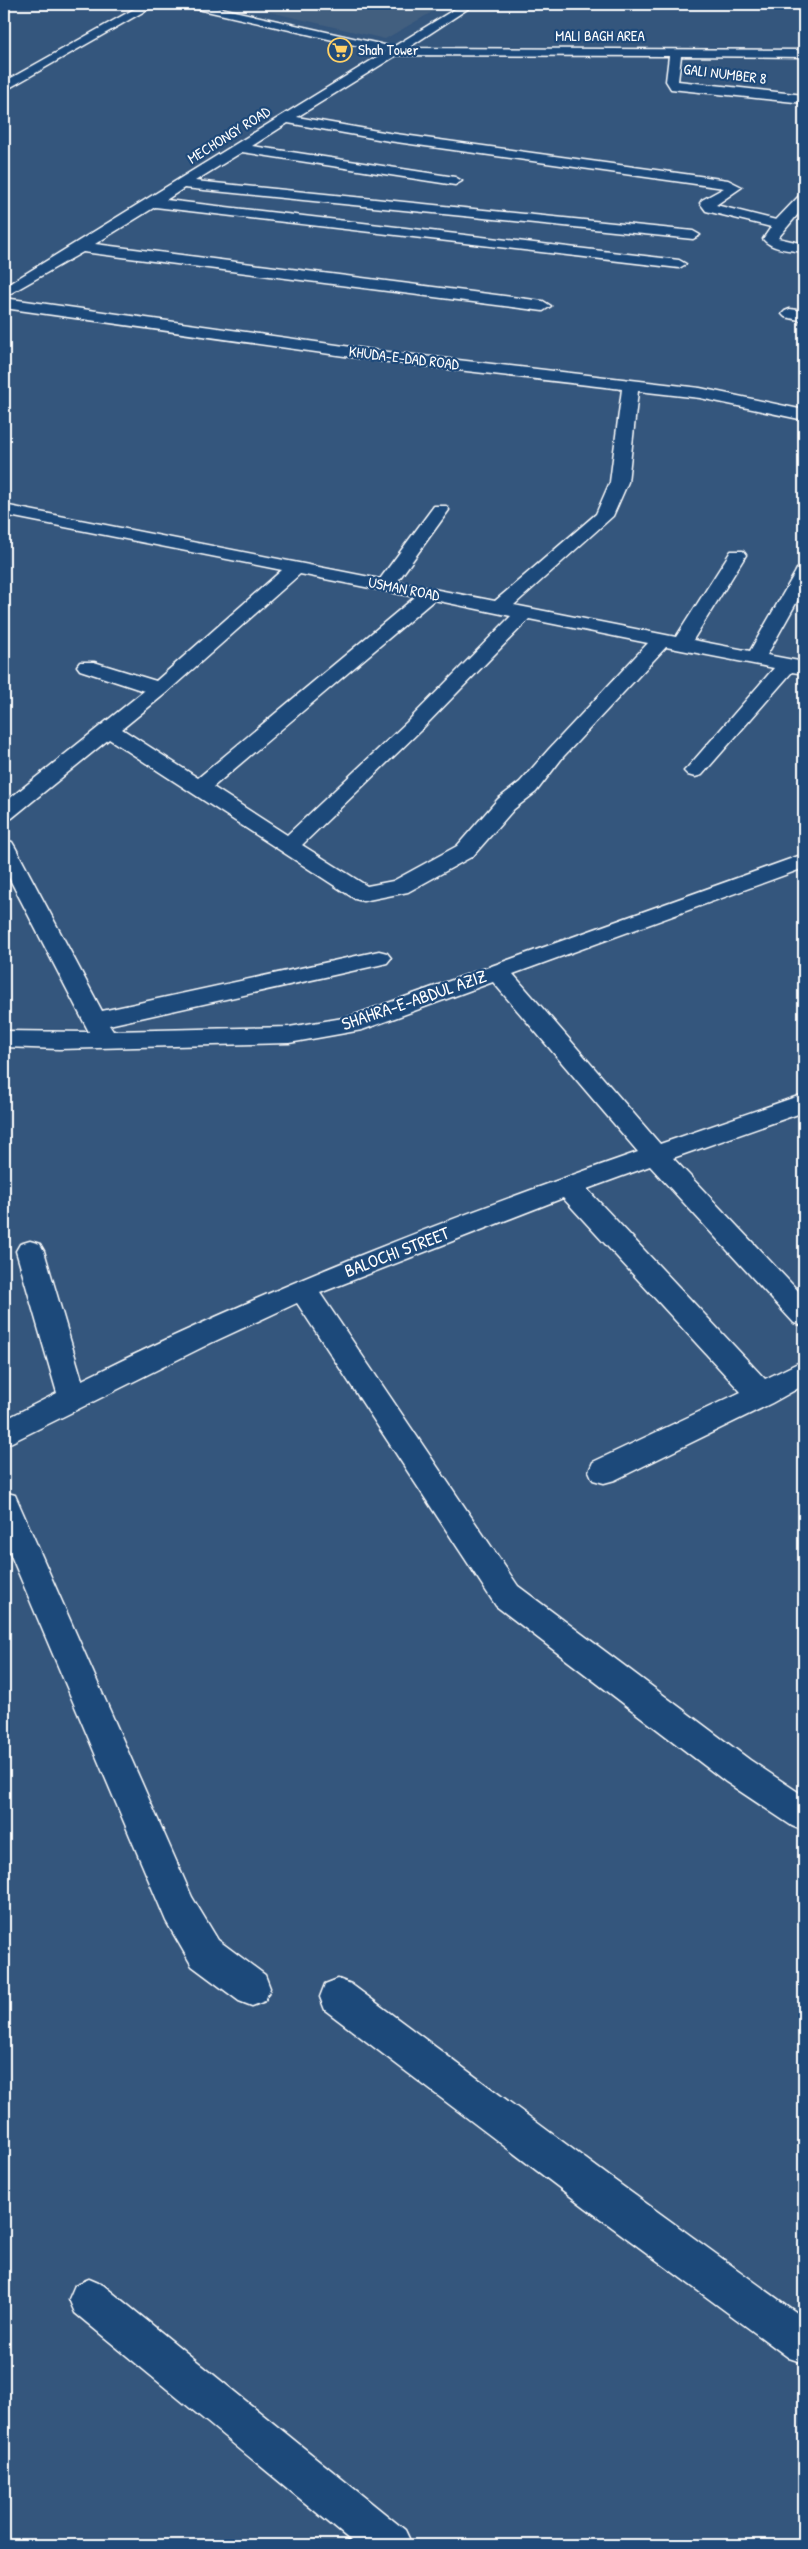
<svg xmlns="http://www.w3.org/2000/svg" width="808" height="2549" font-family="'Patrick Hand',sans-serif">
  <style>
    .built { fill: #435f7f }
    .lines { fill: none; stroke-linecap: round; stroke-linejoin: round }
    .minor-casing { stroke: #fff; stroke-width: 3 }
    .minor { fill: #1f4a7a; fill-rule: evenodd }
    .labels { text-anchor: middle; stroke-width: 4.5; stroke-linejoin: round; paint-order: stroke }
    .far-street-label { font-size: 15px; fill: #fff; stroke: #1f4a7a }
    .far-poi-label { font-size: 15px; fill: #fff; stroke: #1f4a7a; text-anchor: start }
    .street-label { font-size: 18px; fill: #fff; stroke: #1f4a7a }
  </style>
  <rect width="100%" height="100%" fill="#34567d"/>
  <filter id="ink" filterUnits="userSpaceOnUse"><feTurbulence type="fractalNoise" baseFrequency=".02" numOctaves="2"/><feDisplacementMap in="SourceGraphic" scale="10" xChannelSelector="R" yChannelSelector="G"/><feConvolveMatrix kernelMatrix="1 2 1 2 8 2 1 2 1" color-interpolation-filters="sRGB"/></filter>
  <g filter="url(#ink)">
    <path class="built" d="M 236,4 L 446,4 L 385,39 Z"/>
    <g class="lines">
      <g class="minor-casing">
        <path id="minor" d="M 143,4 L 157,4 L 4,91 L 4,82 Z
          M 184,4 L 203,4 L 393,47 L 463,4 L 475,4 L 408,48 L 804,50 L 804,57 L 681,56 L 678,81 L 804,95 L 804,103 L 671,89 L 666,81 L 669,56 L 397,55 L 297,117 L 389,133 L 728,180 L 742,187 L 716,205 L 776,220 L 799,196 L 804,195 L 804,207 L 778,238 L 804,244 L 804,252 C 791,250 772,250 763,239 L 771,227 L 706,211 L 700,203 L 702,200 L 724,188 L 389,141 L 288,123 L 252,146 L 455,177 L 462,181 L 455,185 L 242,152 L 195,181 L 693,231 L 700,235 L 693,239 L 184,188 L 166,200 L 679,260 L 686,264 L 679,268 L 155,207 L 95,244 L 543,301 L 551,306 L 543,311 L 83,252 L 4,297 L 4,287 L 385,52 L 189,7 Z
          M 4,298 L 380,351 L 700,388 L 804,410 L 804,420 L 700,398 L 638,391 L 628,482 L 613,516 L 514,605 L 676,637 L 731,551 L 743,551 L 746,555 L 693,640 L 750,651 L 795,573 L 797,569 L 804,568 L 804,589 L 767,655 L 804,662 L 804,674 L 792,672 L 702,775 L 695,777 L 688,775 L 684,771 L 688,767 L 774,668 L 666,647 L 563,757 L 536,792 L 514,809 L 473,856 L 408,892 L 363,901 L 355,899 L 109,739 L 12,818 L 4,819 L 4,803 L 144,691 L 80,670 L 77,666 L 80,662 L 94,662 L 156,681 L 282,570 L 4,515 L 4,505 L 380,579 L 434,506 L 446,506 L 449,510 L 397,582 L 495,601 L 596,514 L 610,482 L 622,389 L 380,361 L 4,308 ZM 300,574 L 415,597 L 198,778 L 122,729 L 166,693 ZM 434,600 L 511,616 L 407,722 L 287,835 L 213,787 ZM 529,619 L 648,643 L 549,749 L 520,782 L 498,799 L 457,846 L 393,881 L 367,886 L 302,845 L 421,730 Z
          M 790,309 L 804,311 L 804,321 L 785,317 L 782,314 L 785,311 Z
          M 4,840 L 12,842 L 15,847 L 102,1011 L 379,951 L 387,953 L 391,958 L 387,963 L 379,965 L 109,1025 L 113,1031 L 289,1027 L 349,1017 L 804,854 L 804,868 L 513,974 L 660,1144 L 804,1094 L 804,1112 L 673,1158 L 804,1297 L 804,1326 L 794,1323 L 650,1166 L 587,1189 L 765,1379 L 804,1360 L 804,1385 L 772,1403 L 615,1480 L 604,1483 L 593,1480 L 589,1471 L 593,1462 L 741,1392 L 563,1198 L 320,1293 L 518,1586 L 750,1760 L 804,1796 L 804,1831 L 792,1826 L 726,1782 L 496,1606 L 297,1303 L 211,1343 L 4,1446 L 4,1420 L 57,1393 L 16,1251 L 20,1244 L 30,1241 L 40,1244 L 44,1251 L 82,1380 C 262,1290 448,1218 638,1152 L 493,982 L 362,1030 L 289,1043 L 59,1049 L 4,1047 L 4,1031 L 89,1032 L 4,868 Z
          M 4,1492 L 15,1495 L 19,1504 L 192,1897 L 218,1940 L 265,1975 L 270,1988 L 265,2001 L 252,2006 L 239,2001 L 192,1966 L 166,1921 L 4,1539 Z
          M 338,1979 L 351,1984 L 614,2180 L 804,2318 L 804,2363 L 789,2358 L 586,2208 L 325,2010 L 320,1997 L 325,1984 Z
          M 89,2279 L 103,2285 L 405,2530 L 412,2545 L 356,2545 L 75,2313 L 69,2299 L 75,2285 Z"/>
      </g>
      <use href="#minor" class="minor"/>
    </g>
  </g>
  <defs>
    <g id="supermarket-ring" transform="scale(1.25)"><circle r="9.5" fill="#1f4a7a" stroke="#ffd166" stroke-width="1.5"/><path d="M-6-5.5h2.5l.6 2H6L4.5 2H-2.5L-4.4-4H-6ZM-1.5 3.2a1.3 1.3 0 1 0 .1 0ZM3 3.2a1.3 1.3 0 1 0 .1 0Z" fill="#ffd166"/></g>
  </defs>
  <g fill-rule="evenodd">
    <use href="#supermarket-ring" x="340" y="50"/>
  </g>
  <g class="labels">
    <g class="far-street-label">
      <text x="600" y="41">MALI BAGH AREA</text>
      <text transform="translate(725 74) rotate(7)" y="5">GALI NUMBER 8</text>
      <text transform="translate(229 135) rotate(-32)" y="5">MECHONGY ROAD</text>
      <text transform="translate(404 358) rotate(7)" y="5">KHUDA-E-DAD ROAD</text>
      <text transform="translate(404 589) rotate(11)" y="5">USMAN ROAD</text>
    </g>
    <g class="far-poi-label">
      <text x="358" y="55">Shah Tower</text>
    </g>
    <g class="street-label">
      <text transform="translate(414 1000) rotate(-19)" y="6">SHAHRA-E-ABDUL AZIZ</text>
      <text transform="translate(397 1252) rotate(-21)" y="6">BALOCHI STREET</text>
    </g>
  </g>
  <rect width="808" height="2549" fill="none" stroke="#1f4a7a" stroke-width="20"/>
  <rect x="10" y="10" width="788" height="2529" fill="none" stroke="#fff" stroke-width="2" filter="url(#ink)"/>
</svg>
